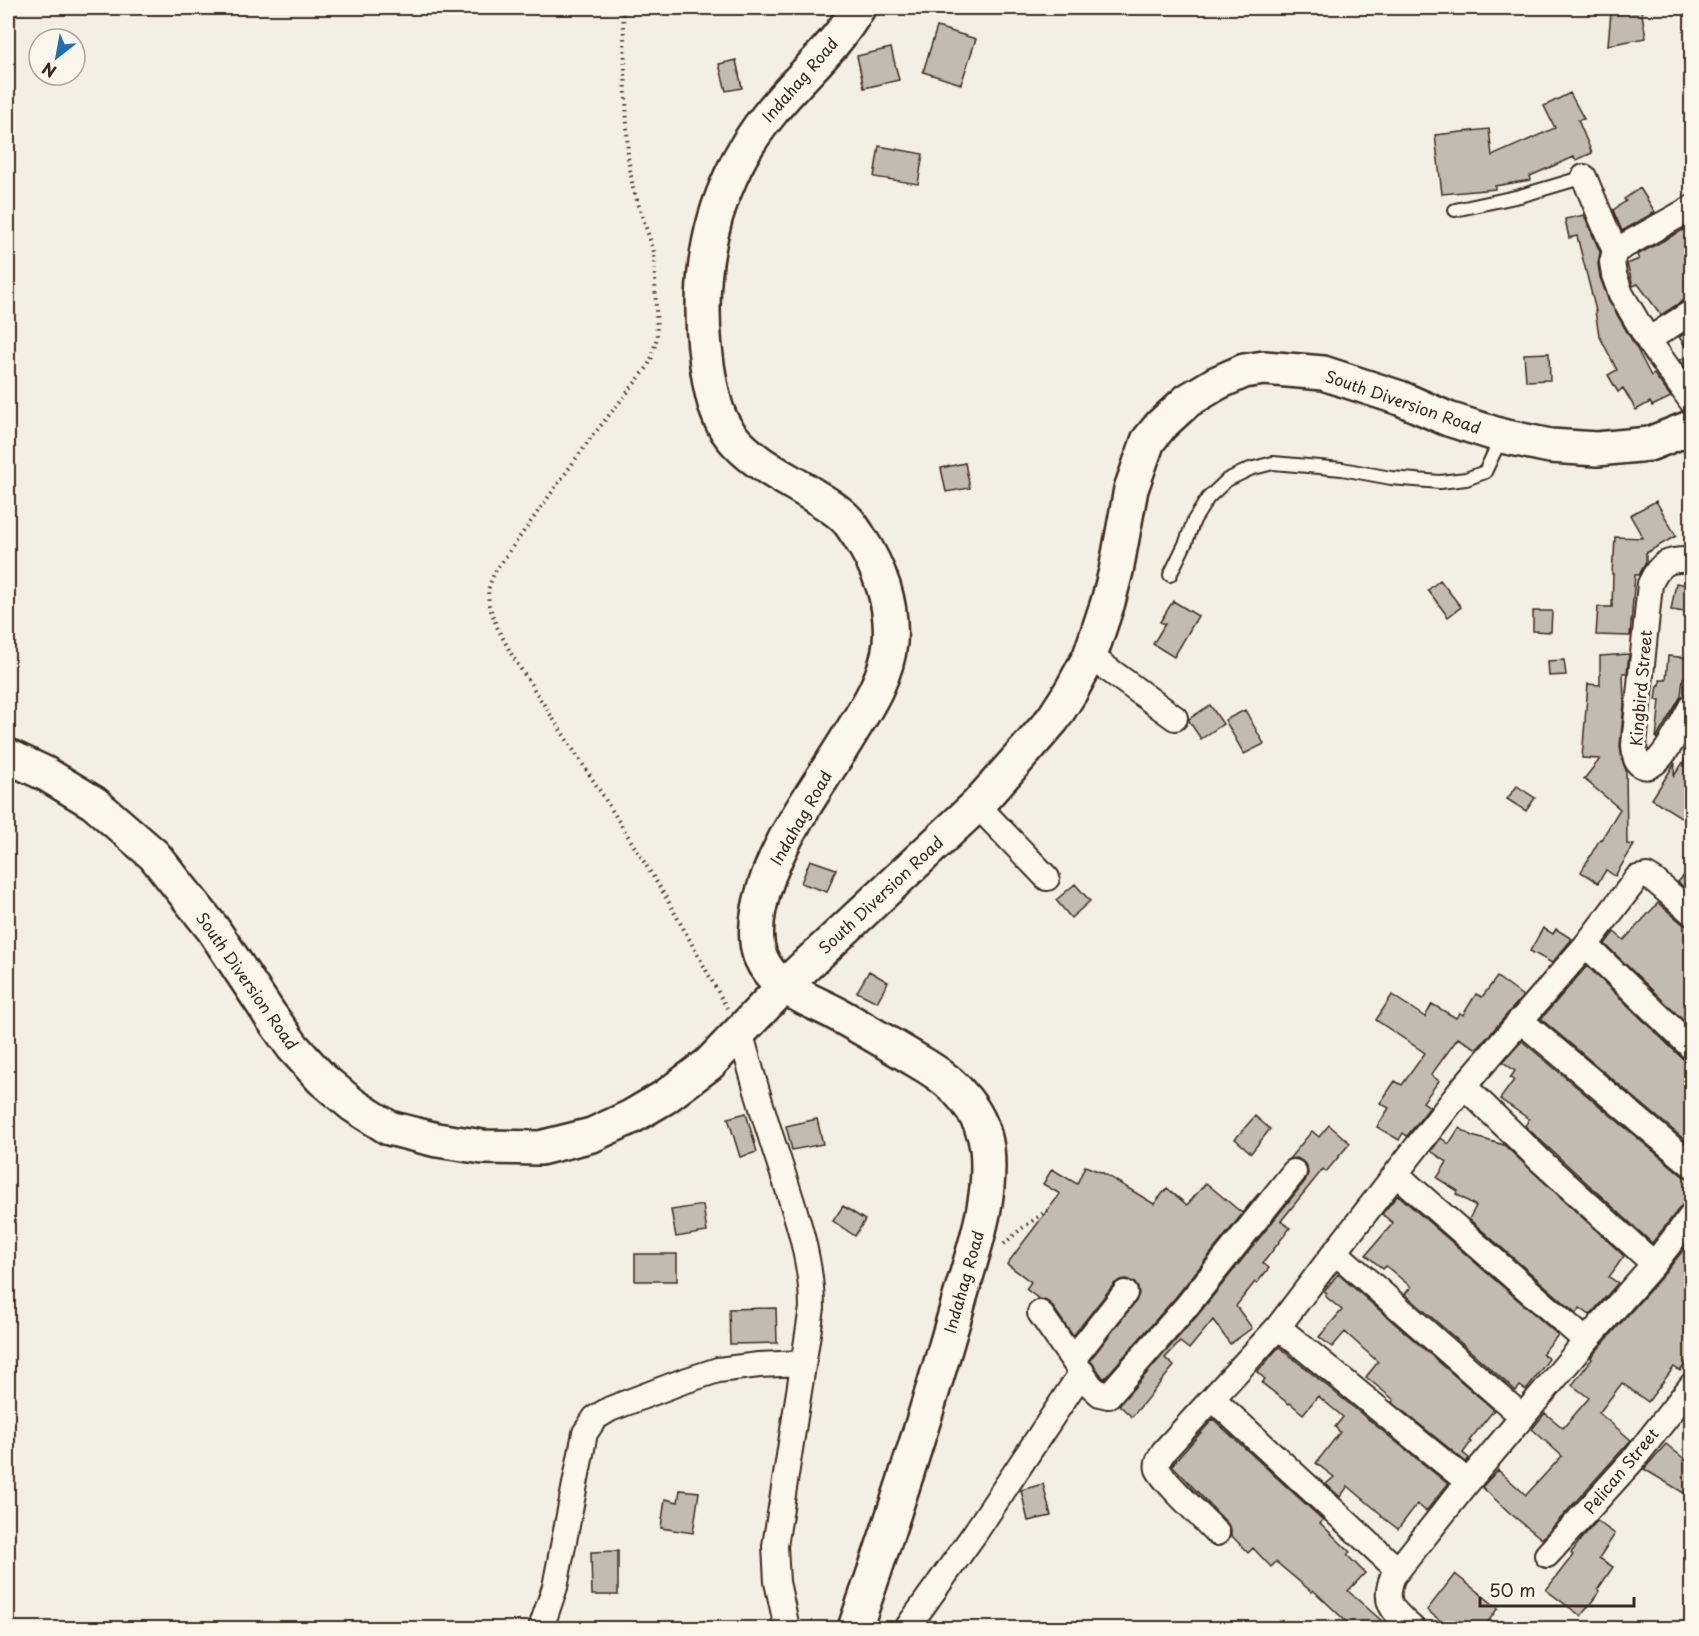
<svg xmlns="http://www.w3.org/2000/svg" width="1699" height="1636" font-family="'Playpen Sans',sans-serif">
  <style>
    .building { fill: #c3bbb0; stroke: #3b2a1e; stroke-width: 1.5 }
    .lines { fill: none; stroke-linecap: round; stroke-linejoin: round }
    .lane-casing { stroke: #3b2a1e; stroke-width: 16 }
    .street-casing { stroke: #3b2a1e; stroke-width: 28 }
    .secondary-casing { stroke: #3b2a1e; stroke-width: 38 }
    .path { stroke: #3b2a1e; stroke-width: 4; stroke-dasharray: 1.5 4.5; stroke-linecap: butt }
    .lane { stroke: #fbf7ec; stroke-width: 12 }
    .street { stroke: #fbf7ec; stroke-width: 24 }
    .secondary { stroke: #fbf7ec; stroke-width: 33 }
    .labels { text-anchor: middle; stroke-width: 6; stroke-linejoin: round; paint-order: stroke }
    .street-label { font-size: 16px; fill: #3b2a1e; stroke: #fbf7ec }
  </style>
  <rect width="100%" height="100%" fill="#f3efe4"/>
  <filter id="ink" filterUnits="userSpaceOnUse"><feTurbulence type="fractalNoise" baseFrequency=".0167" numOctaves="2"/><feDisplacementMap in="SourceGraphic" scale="12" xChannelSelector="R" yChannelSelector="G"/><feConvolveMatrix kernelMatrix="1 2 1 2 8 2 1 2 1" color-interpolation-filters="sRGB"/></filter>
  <g filter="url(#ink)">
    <path class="building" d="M 1633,8 L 1641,8 L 1646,38 L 1608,45 L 1611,12 Z
      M 937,27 L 976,39 L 961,84 L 923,72 Z
      M 891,48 L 899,80 L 864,88 L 857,56 Z
      M 736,60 L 742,88 L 726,91 L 719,64 Z
      M 1570,93 L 1584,119 L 1578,120 L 1592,153 L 1576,160 L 1574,157 L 1530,176 L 1531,180 L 1495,186 L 1495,189 L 1442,194 L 1435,135 L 1489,129 L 1492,156 L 1555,128 L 1544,106 Z
      M 879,146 L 923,154 L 918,184 L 874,177 Z
      M 1640,188 L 1655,212 L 1622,231 L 1613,210 L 1626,201 L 1624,199 Z
      M 1584,215 L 1600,252 L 1598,264 L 1600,277 L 1608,299 L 1638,351 L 1651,376 L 1654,374 L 1671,397 L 1652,406 L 1650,402 L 1636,410 L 1623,388 L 1618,392 L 1608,375 L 1617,370 L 1599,335 L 1595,311 L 1596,311 L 1577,236 L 1569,238 L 1565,219 Z
      M 1692,225 L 1692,298 L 1684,300 L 1661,315 L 1638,284 L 1633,286 L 1627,264 L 1639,259 L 1637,255 Z
      M 1692,329 L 1692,377 L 1680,360 L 1691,354 L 1679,337 Z
      M 1549,353 L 1550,380 L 1526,381 L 1524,354 Z
      M 965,463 L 970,488 L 946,492 L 941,468 Z
      M 1656,501 L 1676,536 L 1646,553 L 1646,562 L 1639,575 L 1635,575 L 1630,636 L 1596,635 L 1598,607 L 1612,607 L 1613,574 L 1612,574 L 1613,557 L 1614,556 L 1615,537 L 1643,538 L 1630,515 Z
      M 1440,580 L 1461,607 L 1448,617 L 1428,590 Z
      M 1676,583 L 1692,586 L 1692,613 L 1671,610 Z
      M 1173,601 L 1198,616 L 1174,657 L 1153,644 L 1165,624 L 1160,622 Z
      M 1533,611 L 1552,611 L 1551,632 L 1533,631 Z
      M 1629,654 L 1627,673 L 1623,673 L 1624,705 L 1620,746 L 1622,760 L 1626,770 L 1627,844 L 1634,845 L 1615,876 L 1606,870 L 1598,883 L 1581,872 L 1600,839 L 1601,840 L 1620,809 L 1584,779 L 1600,759 L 1582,758 L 1588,684 L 1600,685 L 1600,656 Z
      M 1668,656 L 1692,658 L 1690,678 L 1683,678 L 1681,696 L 1656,739 L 1660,700 L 1656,700 L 1658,685 L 1660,685 L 1660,680 L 1666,680 Z
      M 1564,660 L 1566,675 L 1549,676 L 1548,661 Z
      M 1210,705 L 1223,724 L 1201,739 L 1189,721 L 1189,719 Z
      M 1245,710 L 1264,744 L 1244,754 L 1225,720 Z
      M 1692,749 L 1692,824 L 1652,799 L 1675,763 L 1674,776 Z
      M 1517,786 L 1535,798 L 1526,811 L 1507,799 Z
      M 810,860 L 836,869 L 827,892 L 801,883 Z
      M 1692,867 L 1692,894 L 1678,882 Z
      M 1075,884 L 1090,901 L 1071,918 L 1056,900 Z
      M 1658,903 L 1683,924 L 1692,927 L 1692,1015 L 1686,1023 L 1605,944 L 1614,932 L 1624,940 Z
      M 1543,928 L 1553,934 L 1556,929 L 1572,939 L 1552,963 L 1530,951 Z
      M 1587,966 L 1682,1058 L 1692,1062 L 1692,1146 L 1541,1019 Z
      M 869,971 L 888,982 L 877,1002 L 857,992 Z
      M 1497,977 L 1523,996 L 1477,1049 L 1458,1038 L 1431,1075 L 1439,1081 L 1423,1102 L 1430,1107 L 1407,1136 L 1403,1133 L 1399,1140 L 1377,1127 L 1389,1108 L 1380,1103 L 1395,1081 L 1402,1085 L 1425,1053 L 1376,1020 L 1392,995 L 1425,1017 L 1432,1004 L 1456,1018 L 1460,1013 L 1463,1015 L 1476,994 L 1482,997 Z
      M 1522,1041 L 1683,1176 L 1692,1179 L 1692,1201 L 1686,1202 L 1681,1206 L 1652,1243 L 1525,1126 L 1529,1119 L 1500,1099 L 1514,1080 L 1510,1078 L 1515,1071 L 1503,1062 Z
      M 746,1113 L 757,1152 L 740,1157 L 728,1118 Z
      M 1255,1116 L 1270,1129 L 1251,1153 L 1235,1139 Z
      M 817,1119 L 823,1144 L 792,1150 L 786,1126 Z
      M 1329,1125 L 1350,1143 L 1326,1172 L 1323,1169 L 1281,1221 L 1290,1228 L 1263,1263 L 1269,1268 L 1257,1283 L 1255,1282 L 1236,1306 L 1252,1328 L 1230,1344 L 1213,1320 L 1189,1349 L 1180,1342 L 1165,1358 L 1174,1366 L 1132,1417 L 1119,1405 L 1197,1316 L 1305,1181 L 1308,1174 L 1307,1166 L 1302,1161 L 1297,1158 L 1289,1159 L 1312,1131 L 1319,1137 Z
      M 1459,1128 L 1472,1136 L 1504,1145 L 1624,1256 L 1609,1277 L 1618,1283 L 1590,1315 L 1580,1308 L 1576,1313 L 1469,1219 L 1476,1206 L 1456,1194 L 1458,1191 L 1437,1178 L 1447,1162 L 1431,1151 L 1441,1138 L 1449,1144 Z
      M 1085,1166 L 1103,1173 L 1154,1204 L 1167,1188 L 1187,1205 L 1206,1183 L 1242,1213 L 1259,1193 L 1175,1298 L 1104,1379 L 1090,1360 L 1136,1301 L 1139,1294 L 1138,1288 L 1134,1282 L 1126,1279 L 1120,1280 L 1114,1284 L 1073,1336 L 1051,1304 L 1045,1300 L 1039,1299 L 1026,1289 L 1031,1282 L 1007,1264 L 1060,1194 L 1043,1184 L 1052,1169 L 1077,1184 Z
      M 1398,1195 L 1558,1335 L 1542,1354 L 1549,1359 L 1526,1390 L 1520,1386 L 1516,1391 L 1405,1294 L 1411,1287 L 1386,1266 L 1383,1269 L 1366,1255 L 1393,1223 L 1382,1214 Z
      M 703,1205 L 707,1232 L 676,1237 L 671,1210 Z
      M 843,1206 L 865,1220 L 855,1236 L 833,1221 Z
      M 1692,1239 L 1692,1355 L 1680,1371 L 1674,1367 L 1648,1402 L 1622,1383 L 1599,1413 L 1631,1440 L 1542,1539 L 1511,1514 L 1482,1487 L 1498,1470 L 1526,1495 L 1562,1456 L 1532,1429 L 1545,1413 L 1563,1428 L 1589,1398 L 1572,1385 L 1592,1359 L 1591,1357 L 1665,1273 Z
      M 635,1254 L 677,1254 L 677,1281 L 635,1281 Z
      M 1338,1274 L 1494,1410 L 1469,1441 L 1471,1442 L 1463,1453 L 1469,1458 L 1466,1462 L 1392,1402 L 1394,1400 L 1366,1377 L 1378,1362 L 1345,1332 L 1332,1347 L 1319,1337 L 1342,1310 L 1325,1296 L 1327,1293 L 1324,1291 Z
      M 776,1308 L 777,1343 L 730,1344 L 729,1309 Z
      M 1279,1347 L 1448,1484 L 1426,1511 L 1417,1504 L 1398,1529 L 1381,1516 L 1382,1515 L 1348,1486 L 1340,1497 L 1326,1484 L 1334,1477 L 1316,1463 L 1340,1432 L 1335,1427 L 1343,1417 L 1318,1396 L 1303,1414 L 1290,1403 L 1289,1404 L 1262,1383 L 1265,1379 L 1257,1372 Z
      M 1213,1419 L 1323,1520 L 1320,1523 L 1350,1552 L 1347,1555 L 1365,1573 L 1348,1591 L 1391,1629 L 1354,1629 L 1313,1590 L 1312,1592 L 1276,1562 L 1271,1567 L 1253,1548 L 1248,1553 L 1231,1535 L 1231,1529 L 1227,1523 L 1172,1465 Z
      M 1666,1444 L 1692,1465 L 1692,1498 L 1644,1469 Z
      M 1043,1484 L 1051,1516 L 1028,1521 L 1021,1490 Z
      M 680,1490 L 699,1492 L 693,1533 L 661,1528 L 665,1499 L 678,1502 Z
      M 1597,1521 L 1615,1534 L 1599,1558 L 1613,1567 L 1598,1589 L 1600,1591 L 1581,1616 L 1546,1590 L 1573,1555 L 1571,1553 L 1581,1539 Z
      M 618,1551 L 618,1595 L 592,1595 L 591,1552 Z
      M 1455,1574 L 1498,1608 L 1483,1629 L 1451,1629 L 1427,1610 Z"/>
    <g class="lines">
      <g class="lane-casing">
        <path id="lane" d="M 1455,210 L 1520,196 L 1584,177
          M 1170,575 L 1186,542 L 1194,520 L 1208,498 L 1227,480 L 1250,469 L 1273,463 L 1308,466 L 1342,469 L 1391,478 L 1440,482 L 1466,479 L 1485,472 L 1501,438"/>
      </g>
      <g class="street-casing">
        <path id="street" d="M 1584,177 L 1615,251 L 1612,262 L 1614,275 L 1621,294 L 1648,340 L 1692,402
          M 1615,251 L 1692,208
          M 1648,340 L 1692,312
          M 1692,560 C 1668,559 1660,562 1650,584 L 1634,745 C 1635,753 1634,763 1643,766 C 1660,773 1684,718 1692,705
          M 1090,656 L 1175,718
          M 977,805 L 1047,878
          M 1586,945 L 1637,878 L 1647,876 L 1655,881 L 1692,913
          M 1520,1020 L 1692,1165
          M 740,1032 C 750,1066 759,1100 770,1134 C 787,1189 812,1249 812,1308 L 775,1546 L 777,1582 L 787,1628
          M 1464,1086 L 1541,1161 L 1654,1264
          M 1396,1174 L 1586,1341
          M 1335,1252 L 1523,1417
          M 1040,1313 L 1091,1386 L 1100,1394 L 1108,1396 L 1186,1307 L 1294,1172
          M 1278,1327 L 1468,1482
          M 1073,1359 L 1125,1293
          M 1213,1399 L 1398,1570
          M 1217,1533 C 1206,1521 1162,1480 1158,1469 C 1156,1462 1161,1456 1164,1451 L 1278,1327 L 1335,1252 L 1464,1086 L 1586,945 L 1692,1048
          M 1547,1555 L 1633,1460 L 1692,1385
          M 541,1628 L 555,1587 L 585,1433 L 595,1418 L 610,1409 L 681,1382 L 718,1370 L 759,1365 L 803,1363
          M 907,1628 L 975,1533 L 1082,1372
          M 1412,1628 C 1393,1611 1382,1603 1393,1576 L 1468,1482 L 1586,1341 L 1654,1264 L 1692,1215"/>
      </g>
      <g class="secondary-casing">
        <path id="secondary" d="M 8,756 L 46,774 L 94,803 L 154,855 L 213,929 L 270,1015 L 293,1047 L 322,1079 L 353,1105 L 389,1128 L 437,1140 L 483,1147 L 540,1148 L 592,1135 L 631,1117 L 665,1097 L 709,1064 L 784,986 L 977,805 L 1027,749 L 1053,719 L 1071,691 L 1090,656 L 1108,602 L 1116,571 L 1131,489 L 1148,441 L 1161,425 L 1187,401 L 1217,383 L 1244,371 L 1264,368 L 1323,373 L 1400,398 L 1448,419 L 1502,436 L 1550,446 L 1597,449 L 1649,444 L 1692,427
          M 855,1628 C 892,1522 926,1416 957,1308 C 971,1256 993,1203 987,1148 C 982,1112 956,1084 926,1066 C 896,1048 866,1030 835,1013 C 818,1004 799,997 784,986 C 774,979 765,968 760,956 C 755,941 756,924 759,909 C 772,843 819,787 852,731 C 869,704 887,675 890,643 C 893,603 880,569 858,535 C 857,534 849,521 847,520 C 839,511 826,503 816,497 C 787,478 753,464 731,436 C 718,420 714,402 710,383 C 697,313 701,240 731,176 C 741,153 756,130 772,111 C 800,76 836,47 858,8"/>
      </g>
      <path class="path" d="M 623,8 L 628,157 L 633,188 L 654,252 L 657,337 L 652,357 L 647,368 L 590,439 L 494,573 L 488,590 L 489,605 L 497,627 L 513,657 L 600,791 L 667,899 L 727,1008
        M 1004,1244 L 1021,1229 L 1048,1210"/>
      <use href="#lane" class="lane"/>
      <use href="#street" class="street"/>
      <use href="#secondary" class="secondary"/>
    </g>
  </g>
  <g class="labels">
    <g class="street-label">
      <text transform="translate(800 80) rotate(-49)" y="6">Indahag Road</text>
      <text transform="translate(1403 402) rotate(19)" y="6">South Diversion Road</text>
      <text transform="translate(1641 688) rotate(-85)" y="6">Kingbird Street</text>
      <text transform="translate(801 818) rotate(-60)" y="6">Indahag Road</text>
      <text transform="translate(881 895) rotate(-43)" y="6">South Diversion Road</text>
      <text transform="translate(247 981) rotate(55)" y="6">South Diversion Road</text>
      <text transform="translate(964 1282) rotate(-74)" y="6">Indahag Road</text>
      <text transform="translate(1621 1471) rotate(-50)" y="6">Pelican Street</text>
    </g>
  </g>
  <rect width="1699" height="1636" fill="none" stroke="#fbf7ec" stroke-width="30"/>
  <rect x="15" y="15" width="1669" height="1606" fill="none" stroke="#3b2a1e" stroke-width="2" filter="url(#ink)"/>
  <g transform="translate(57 57) rotate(211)"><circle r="28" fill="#fbf7ec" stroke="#aea59a" stroke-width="1.5"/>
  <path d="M0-4.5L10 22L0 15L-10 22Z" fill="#1f6fb2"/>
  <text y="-9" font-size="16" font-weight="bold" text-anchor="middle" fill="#3b2a1e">N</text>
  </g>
  <path d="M1480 1597v9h154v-9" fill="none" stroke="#3b2a1e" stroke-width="3"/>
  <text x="1489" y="1597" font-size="18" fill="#3b2a1e" stroke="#fbf7ec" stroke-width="4.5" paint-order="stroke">50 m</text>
</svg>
